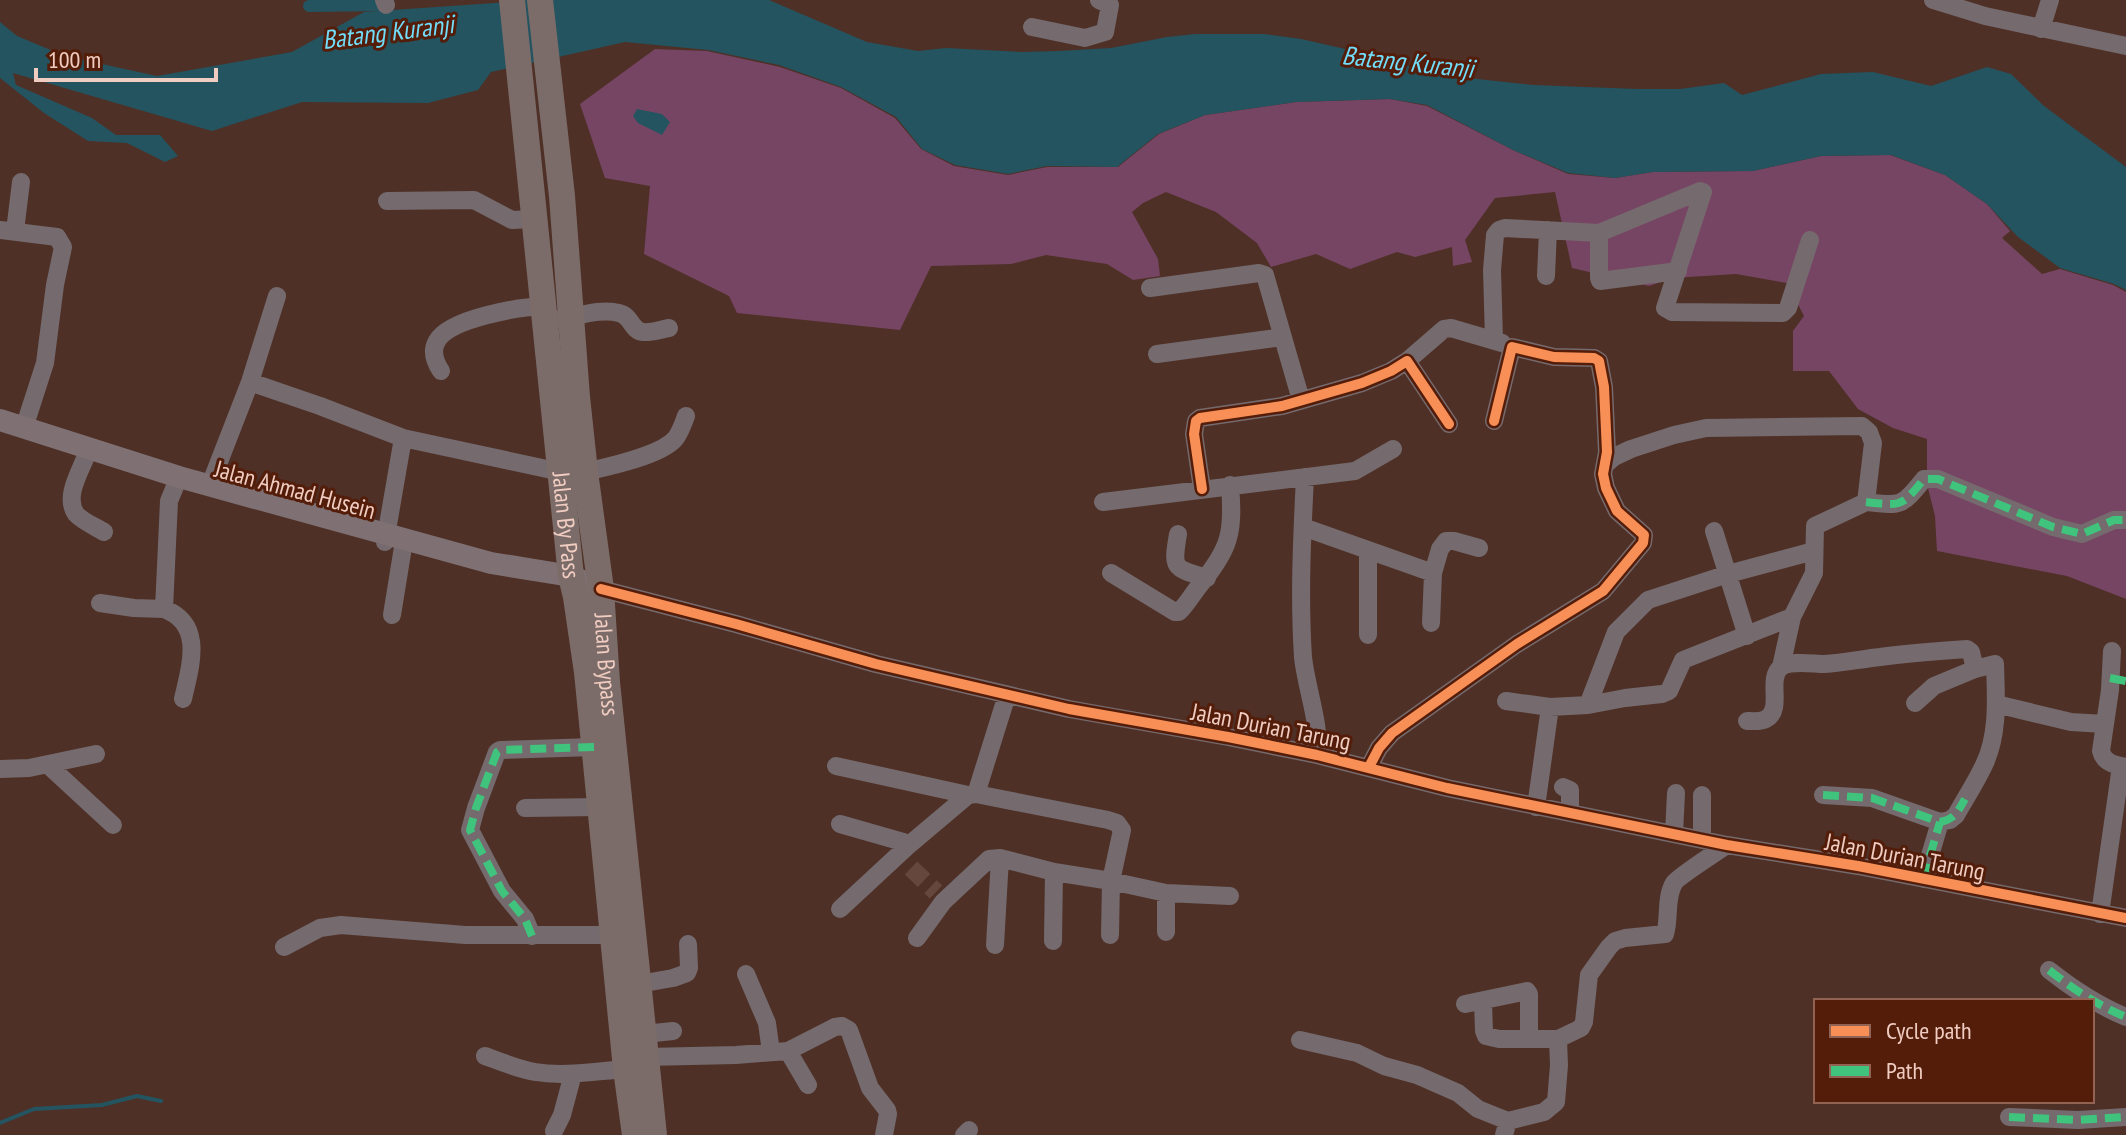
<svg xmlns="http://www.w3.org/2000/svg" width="2126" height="1135" font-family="'PT Sans Narrow',sans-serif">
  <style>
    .green { fill: #774564 }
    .water { fill: #245460 }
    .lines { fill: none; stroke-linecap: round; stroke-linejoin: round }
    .stream { stroke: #245460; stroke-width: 4 }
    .canal { stroke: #245460; stroke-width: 12 }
    .minor-tunnel { stroke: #66473e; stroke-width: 18; stroke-dasharray: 18 9; stroke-linecap: butt }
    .minor { stroke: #756a6d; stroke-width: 18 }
    .major { stroke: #7f7173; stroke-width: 22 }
    .highway { stroke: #7c6c69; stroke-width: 26 }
    .quiet { stroke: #40c37c; stroke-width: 8; stroke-dasharray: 16 8; stroke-linecap: butt }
    .cycleway-casing { stroke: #531d0a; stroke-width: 15 }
    .cycleway { stroke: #f78f57; stroke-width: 10 }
    .labels { text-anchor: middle; stroke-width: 6; stroke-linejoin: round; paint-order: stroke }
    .street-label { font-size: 24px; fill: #f0ccc1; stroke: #531d0a }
    .water-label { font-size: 26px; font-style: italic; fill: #72ddfa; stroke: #531d0a }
  </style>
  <rect width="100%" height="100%" fill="#4e3027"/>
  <path class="green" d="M 655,49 L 707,51 L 780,67 L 841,88 L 895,118 L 921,149 L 954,166 L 1008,175 L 1047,167 L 1118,167 L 1159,134 L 1205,115 L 1296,102 L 1390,99 L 1427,106 L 1513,150 L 1568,174 L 1615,178 L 1653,172 L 1753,171 L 1821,156 L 1890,155 L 1945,175 L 1987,204 L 2010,231 L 2002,238 L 2042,274 L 2060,269 L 2113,285 L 2126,292 L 2126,599 L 2067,576 L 1937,551 L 1935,516 L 1927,484 L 1927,439 L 1893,428 L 1858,409 L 1829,371 L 1793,371 L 1793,331 L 1804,316 L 1787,283 L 1736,274 L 1673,278 L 1649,286 L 1572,268 L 1555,192 L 1495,198 L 1465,240 L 1472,262 L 1453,266 L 1452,247 L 1415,257 L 1397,252 L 1350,269 L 1316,254 L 1271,267 L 1257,243 L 1216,212 L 1166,192 L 1143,203 L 1132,212 L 1158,259 L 1160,276 L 1133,280 L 1107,264 L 1046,255 L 1011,264 L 931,266 L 900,330 L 737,313 L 729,296 L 644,254 L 650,186 L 605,178 L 580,104 Z"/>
  <path class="water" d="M 514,0 L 769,0 L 867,42 L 918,51 L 946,48 L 1022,52 L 1058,51 L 1111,48 L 1167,37 L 1195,34 L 1264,34 L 1301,39 L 1345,49 L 1387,62 L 1468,78 L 1533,85 L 1637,89 L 1680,89 L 1724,83 L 1742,95 L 1821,74 L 1873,72 L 1931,86 L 1987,67 L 2011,74 L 2044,106 L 2126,167 L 2126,290 L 2114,284 L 2060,268 L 2018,237 L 1987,204 L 1945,175 L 1891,155 L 1821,156 L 1753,171 L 1653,172 L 1615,178 L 1568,173 L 1513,150 L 1427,105 L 1390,99 L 1296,102 L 1205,115 L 1158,134 L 1117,167 L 1047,166 L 1008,174 L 955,165 L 922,149 L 896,117 L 841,87 L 779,65 L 708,50 L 625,42 L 491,72 L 478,90 L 428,103 L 302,102 L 212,131 L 13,73 L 16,85 L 92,118 L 116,135 L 160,135 L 178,156 L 165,162 L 127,143 L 88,141 L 44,113 L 0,78 L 0,22 L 17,36 L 65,56 L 157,76 L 292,52 L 364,12 L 509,2 Z
    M 637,109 L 662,114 L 670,122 L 662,135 L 638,123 L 633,116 Z"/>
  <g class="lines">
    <path class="stream" d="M 0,1123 L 34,1109 L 102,1105 L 137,1096 L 161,1101"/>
    <path class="canal" d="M 309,6 L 386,5 L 387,11"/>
    <path class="minor-tunnel" d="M 911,868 L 936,892"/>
    <path class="minor" d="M 384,0 L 386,5
      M 1933,0 L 1985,16 L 2126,46
      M 1032,27 L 1085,38 L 1105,32 L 1110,5 L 1099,0
      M 2041,29 L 2050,0
      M 387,201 L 474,200 L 512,220 L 533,219
      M 0,230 L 57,237 L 63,247 L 55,285 L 45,363 L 24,428
      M 15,231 L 21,182
      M 1599,233 L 1599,278 L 1600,281 L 1678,271
      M 1546,276 L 1548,230
      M 1150,288 L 1259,273 L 1265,275 L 1301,400
      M 560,319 C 579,316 601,308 619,313 C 632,316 631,331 643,332 C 651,333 662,329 669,328
      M 1494,340 L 1492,270 L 1495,235 L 1499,230 L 1505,228 L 1599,233 L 1700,191 L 1703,192 L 1665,308 L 1672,312 L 1783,313 L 1788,308 L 1810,240
      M 1157,354 L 1283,337
      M 1407,361 L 1444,329 L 1451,328 L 1502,343
      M 441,371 C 435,362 431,351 437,341 C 450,318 520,307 544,306
      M 250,382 L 320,406 L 403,438 L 561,472
      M 86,456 C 80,472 64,497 76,514 C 82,521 96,527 104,532
      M 1606,464 L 1614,457 L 1631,449 L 1674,435 L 1706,428 L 1862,426 L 1869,432 L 1873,443 L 1866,502 L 1815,526 L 1814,573 L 1792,617 L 1781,667
      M 585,472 C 607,467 660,456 675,439 C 680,433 683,424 686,416
      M 1305,477 C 1302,537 1299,596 1303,657 C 1306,687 1321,726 1317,755
      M 210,485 L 250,382 L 277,296
      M 1202,489 L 1194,434 L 1196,421 L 1200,418 L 1282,406 L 1362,383 L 1391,371 L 1407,361 L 1449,424
      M 1103,502 L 1355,471 L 1393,449
      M 1866,502 C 1902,506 1901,507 1924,479 L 1938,479 L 2053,527 L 2082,534 L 2114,520 L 2126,520
      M 1303,527 L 1433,573 L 1431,623
      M 1714,531 L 1747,636
      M 1178,534 C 1172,569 1173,568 1207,578
      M 385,542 L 403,438
      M 1368,550 L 1368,635
      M 1111,573 L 1175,612 L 1179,612 C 1187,604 1192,595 1199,586 C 1230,549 1234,533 1230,485
      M 1433,573 L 1440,549 L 1446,541 L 1454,541 L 1479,548
      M 601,589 L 736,624 L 876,664 L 1069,709 L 1228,737 L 1317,755 L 1447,788 L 1727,845 L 1858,866 L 2126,918
      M 100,603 L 134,608 L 164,609 L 169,501 L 176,484
      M 164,609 C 205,624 190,667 183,699
      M 392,615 L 403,547
      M 2112,651 L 2110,690 L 2101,751 C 2104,763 2115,765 2126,767
      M 1506,701 L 1550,707 L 1588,705 L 1625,698 L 1662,694 L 1669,691 L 1683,660 L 1792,617
      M 1915,703 L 1934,686 L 1975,669
      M 1996,704 L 2071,722 L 2105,724
      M 1588,705 L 1616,632 L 1648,600 L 1728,574 L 1814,551
      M 1747,721 C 1752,721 1761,722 1766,719 C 1784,709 1766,679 1781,667 C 1791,660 1813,664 1824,664 C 1843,663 1862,659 1880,657 C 1909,653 1938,651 1967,649 L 1971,652 L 1975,669 L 1995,664 C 1996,697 1999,734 1984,765 C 1976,782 1965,799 1956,815 L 1950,820 L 1940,822 L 1872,798 L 1823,795
      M 48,765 L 113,825
      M 836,766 L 968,795
      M 1369,767 L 1379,748 L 1392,733 L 1517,644 L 1603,591 L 1643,543 L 1644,535 L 1617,511 L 1606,488 L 1603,474 L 1607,452 L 1604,387 L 1599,361 L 1594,358 L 1554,357 L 1512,347 L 1494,421
      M 0,769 L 29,768 L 96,754
      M 1563,787 L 1570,790 L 1570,812
      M 976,794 L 1108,820 L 1117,823 L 1122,830 L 1111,881 L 1110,935
      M 1536,807 L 1550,707
      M 525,808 L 600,807
      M 840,824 L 910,844
      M 1674,834 L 1676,793
      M 1702,839 L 1702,795
      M 1923,879 L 1940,822
      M 840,909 L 910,844 L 968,795 L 976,794 L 1007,695
      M 2100,914 L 2121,766
      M 1166,932 L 1166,893
      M 532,936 L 525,919 L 502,891 L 470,830 L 476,808 L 497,752 L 500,750 L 594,747
      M 917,938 L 943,902 L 989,859 L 1000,858 L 1054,872 L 1111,881 L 1166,893 L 1230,896
      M 1053,941 L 1054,872
      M 995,945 L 1000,858
      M 284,947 L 320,928 L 341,925 L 465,935 L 613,935
      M 2049,970 C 2073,989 2097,1005 2126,1017
      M 746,974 L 767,1023 L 771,1052
      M 639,984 L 673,978 L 687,973 L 689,968 L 688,944
      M 1483,1002 L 1484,1031 L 1486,1036 L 1499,1039 L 1558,1039
      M 1465,1004 L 1527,991 L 1529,994 L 1529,1038
      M 644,1034 L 673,1031
      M 1300,1040 L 1357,1053 L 1384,1066 L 1417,1075 L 1458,1093 L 1478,1109 L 1508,1121
      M 788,1051 L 808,1085
      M 485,1056 C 501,1062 518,1069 535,1072 C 565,1077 596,1071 626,1069
      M 646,1057 L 736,1055 L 788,1051 L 835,1027 L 842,1026 L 849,1030 L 870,1088 L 887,1110 L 888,1114 L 884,1135
      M 2009,1117 L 2078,1120 L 2126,1117
      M 554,1131 L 562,1115 L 573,1074
      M 964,1135 L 969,1130
      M 1504,1135 L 1508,1121 L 1544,1112 L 1556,1102 L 1559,1065 L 1558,1039 L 1581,1028 L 1584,1022 L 1589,975 L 1609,947 L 1615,941 L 1625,938 L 1665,934 C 1670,918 1665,898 1674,883 C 1679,876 1717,852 1727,845"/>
    <path class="major" d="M 0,420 L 179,477 L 491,563 L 571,576 L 601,589"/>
    <g class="highway">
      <path id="s1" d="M 512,0 L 571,576 L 576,597 L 587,672 L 626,1069 L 635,1135"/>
      <path id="s2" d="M 540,0 L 562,196 L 577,397 L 585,472 L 601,589 L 607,682 L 654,1135"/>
    </g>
    <path class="quiet" d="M 1866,502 C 1902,506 1901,507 1924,479 L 1938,479 L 2053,527 L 2082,534 L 2114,520 L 2126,520
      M 2110,678 L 2126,681
      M 1823,795 L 1872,798 L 1940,822 C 1955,819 1958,811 1965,799
      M 1923,879 L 1940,822
      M 532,936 L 525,919 L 502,891 L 470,830 L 476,808 L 497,752 L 500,750 L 594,747
      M 2049,970 C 2073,989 2097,1005 2126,1017
      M 2009,1117 L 2078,1120 L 2126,1117"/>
    <g class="cycleway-casing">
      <path id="cycleway" d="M 1202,489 L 1194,434 L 1196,421 L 1200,418 L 1282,406 L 1362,383 L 1391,371 L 1407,361 L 1449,424
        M 601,589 L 736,624 L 876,664 L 1069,709 L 1228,737 L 1317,755 L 1447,788 L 1727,845 L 1858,866 L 2126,918
        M 1369,767 L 1379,748 L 1392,733 L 1517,644 L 1603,591 L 1643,543 L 1644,535 L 1617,511 L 1606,488 L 1603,474 L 1607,452 L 1604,387 L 1599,361 L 1594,358 L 1554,357 L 1512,347 L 1494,421"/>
    </g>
    <use href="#cycleway" class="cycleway"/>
  </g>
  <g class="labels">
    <g class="street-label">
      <text transform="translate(295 490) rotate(15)" y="8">Jalan Ahmad Husein</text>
      <text dy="8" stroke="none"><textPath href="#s1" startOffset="528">Jalan By Pass</textPath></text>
      <text dy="8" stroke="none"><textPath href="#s2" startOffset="668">Jalan Bypass</textPath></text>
      <text transform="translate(1271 727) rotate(11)" y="8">Jalan Durian Tarung</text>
      <text transform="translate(1905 857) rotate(11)" y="8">Jalan Durian Tarung</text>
    </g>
    <g class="water-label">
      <text transform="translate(388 32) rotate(-7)" y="9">Batang Kuranji</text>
      <text transform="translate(1408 62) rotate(6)" y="9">Batang Kuranji</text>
    </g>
  </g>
  <rect x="1814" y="999" width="280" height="104" fill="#531d0a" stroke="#926353" stroke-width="2"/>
  <rect x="1830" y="1025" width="40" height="12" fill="#f78f57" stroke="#926353" stroke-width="2"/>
  <text x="1886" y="1039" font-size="24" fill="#f0ccc1">Cycle path</text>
  <rect x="1830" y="1065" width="40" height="12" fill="#40c37c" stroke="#926353" stroke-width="2"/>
  <text x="1886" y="1079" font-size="24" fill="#f0ccc1">Path</text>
  <path d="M36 68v12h180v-12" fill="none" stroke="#f0ccc1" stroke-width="4"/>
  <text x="48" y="68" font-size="24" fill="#f0ccc1" stroke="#531d0a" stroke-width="6" paint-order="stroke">100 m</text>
</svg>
